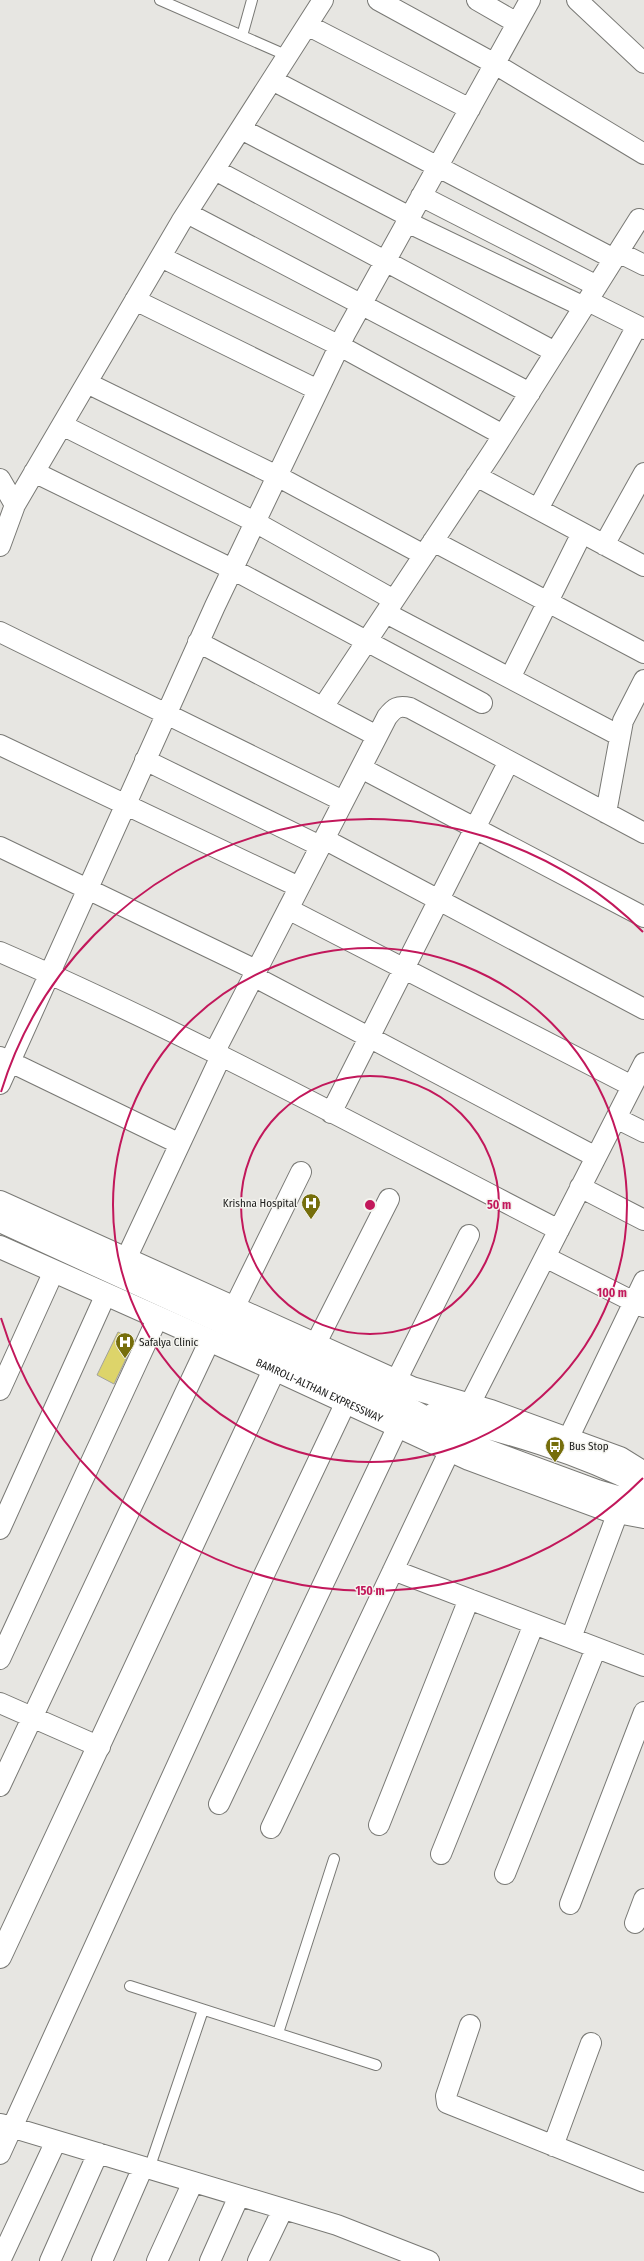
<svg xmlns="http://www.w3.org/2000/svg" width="644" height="2261" font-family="'Fira Sans Condensed',sans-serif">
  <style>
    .building { fill: #ddd46a; stroke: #a2a29d }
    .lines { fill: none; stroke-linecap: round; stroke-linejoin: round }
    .lane-casing { stroke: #797975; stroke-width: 12 }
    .street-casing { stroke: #797975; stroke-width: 22 }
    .secondary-casing { stroke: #797975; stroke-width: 24 }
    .primary-casing { stroke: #797975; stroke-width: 24 }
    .lane { stroke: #fff; stroke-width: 10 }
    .street { stroke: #fff; stroke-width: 20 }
    .secondary { stroke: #fff; stroke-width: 22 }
    .primary { stroke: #fff; stroke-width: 22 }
    .ring { fill: none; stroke: #c2185b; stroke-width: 2 }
    .labels { text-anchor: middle; stroke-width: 3; stroke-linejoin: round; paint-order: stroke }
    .poi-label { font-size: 11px; fill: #212120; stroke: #f4f4ef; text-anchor: start }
    .street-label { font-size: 11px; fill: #212120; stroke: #f4f4ef }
    .centre { fill: #c2185b; stroke: #f4f4ef; stroke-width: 2 }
    .ring-label { font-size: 12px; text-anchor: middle; font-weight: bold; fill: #c2185b; stroke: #f4f4ef; stroke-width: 3; stroke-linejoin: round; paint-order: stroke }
  </style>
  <rect width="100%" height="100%" fill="#e7e6e2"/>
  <path class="building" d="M 118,1332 L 135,1340 L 114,1384 L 97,1375 Z"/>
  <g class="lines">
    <g class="lane-casing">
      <path id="lane" d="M 160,0 L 288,56
        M 242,36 L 252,0
        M 130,1986 L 376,2065
        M 278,2033 L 334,1859
        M 149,2169 L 203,2010"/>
    </g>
    <g class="street-casing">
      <path id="street" d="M 378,0 L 495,64 L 644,154
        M 477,0 L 517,23
        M 577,0 L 644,63
        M 307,25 L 470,109
        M 272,80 L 614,259
        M 241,129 L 410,217
        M 215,170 L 555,352
        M 421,196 L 597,286
        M 187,213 L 530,393
        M 407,222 L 584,307
        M 618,252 L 644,265
        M 161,257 L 340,346 L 503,435
        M 135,300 L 318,390
        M 588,301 L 644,329
        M 87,383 L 277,476 L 424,555
        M 62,425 L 255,522 L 394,600
        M 34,472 L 232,569 L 482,703
        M 476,476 L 644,566
        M 0,479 L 15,505
        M 538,509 L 637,326
        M 433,541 L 644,653
        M 604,545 L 644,473
        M 0,546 L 15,505 L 181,222 L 323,0
        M 386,613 L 620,736
        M 0,632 L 343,801
        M 198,642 L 377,736
        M 510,678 L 582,533
        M 323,707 L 493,451 L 639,219
        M 0,745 L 299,887
        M 145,760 L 320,846
        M 361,768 L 644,917
        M 606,813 L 623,721 L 644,680
        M 324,839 L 644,1009
        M 0,847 L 256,970
        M 288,909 L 632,1086
        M 0,952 C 191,1035 374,1135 559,1230
        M 253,976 L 596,1157
        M 214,1053 L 387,717 C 394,708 398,705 410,708 L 644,833
        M 0,1057 L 180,1144
        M 0,1084 L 215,606 L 345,334 L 530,0
        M 331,1113 L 509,761
        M 616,1118 L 644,1132
        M 580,1187 L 644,1220
        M 545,1257 L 644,1307
        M 126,1259 L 221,1056
        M 234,1308 L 301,1172
        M 315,1345 L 389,1199
        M 396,1381 L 469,1235
        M 0,1390 L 54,1271
        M 470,1404 L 644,1063
        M 568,1439 L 644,1281
        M 0,1529 L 106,1294
        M 393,1570 L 644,1666
        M 571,1638 L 618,1512
        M 0,1659 L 158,1317
        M 0,1703 L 100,1747
        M 0,1786 L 210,1340
        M 219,1804 L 398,1426
        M 379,1825 L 469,1599
        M 271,1828 L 450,1450
        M 441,1854 L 534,1624
        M 505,1874 L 596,1648
        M 570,1904 L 644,1712
        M 635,1923 L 644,1899
        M 470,2025 L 446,2096 L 447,2103 L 644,2182
        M 1,2124 L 337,2225 L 429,2261
        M 553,2146 L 591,2043
        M 0,2154 L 262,1579 L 346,1402
        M 0,2261 L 56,2141
        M 50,2261 L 98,2153
        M 102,2261 L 143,2167
        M 157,2261 L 193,2182
        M 210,2261 L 239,2196
        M 258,2261 L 283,2209"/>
    </g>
    <g class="secondary-casing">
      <path id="secondary" d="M 0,1221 L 404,1406 L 483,1449 L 597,1491 L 644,1505
        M 434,1414 C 505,1431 579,1452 644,1486
        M 0,1957 L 282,1353"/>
    </g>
    <g class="primary-casing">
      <g id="primary">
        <path d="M 0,1202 L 412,1388 L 491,1411 L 620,1458 L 644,1473"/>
        <path id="s1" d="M 0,1247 L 285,1374 L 469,1459 L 607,1510 L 644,1517"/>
      </g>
    </g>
    <use href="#lane" class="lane"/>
    <use href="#street" class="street"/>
    <use href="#secondary" class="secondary"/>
    <use href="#primary" class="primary"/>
  </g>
  <g class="ring">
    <circle cx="370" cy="1205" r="129"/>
    <circle cx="370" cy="1205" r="257"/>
    <path d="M643 1478A386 386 0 0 1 1 1318M1 1092A386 386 0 0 1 643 932"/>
  </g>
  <defs>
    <g id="hospital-pin" transform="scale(1)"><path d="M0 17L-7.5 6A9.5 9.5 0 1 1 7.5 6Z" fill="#766e0b" stroke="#f4f4ef"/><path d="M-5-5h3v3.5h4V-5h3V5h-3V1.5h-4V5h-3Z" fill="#fff"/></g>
    <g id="bus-pin" transform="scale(1)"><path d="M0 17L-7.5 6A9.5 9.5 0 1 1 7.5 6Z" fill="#766e0b" stroke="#f4f4ef"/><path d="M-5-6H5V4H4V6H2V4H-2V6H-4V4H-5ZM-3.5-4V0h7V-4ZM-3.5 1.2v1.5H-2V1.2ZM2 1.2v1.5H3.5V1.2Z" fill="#fff"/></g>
  </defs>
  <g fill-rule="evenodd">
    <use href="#hospital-pin" x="311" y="1203"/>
    <use href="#hospital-pin" x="125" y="1342"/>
    <use href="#bus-pin" x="555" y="1446"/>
  </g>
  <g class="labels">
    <g class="poi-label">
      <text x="297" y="1207" text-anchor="end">Krishna Hospital</text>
      <text x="139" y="1346">Safalya Clinic</text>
      <text x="569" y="1450">Bus Stop</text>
    </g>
    <g class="street-label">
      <text dy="4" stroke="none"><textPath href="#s1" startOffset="350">BAMROLI-ALTHAN EXPRESSWAY</textPath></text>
    </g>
  </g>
  <circle cx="370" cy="1205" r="6" class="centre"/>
  <g class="ring-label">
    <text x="499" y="1209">50 m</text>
    <text x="612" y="1297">100 m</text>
    <text x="370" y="1595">150 m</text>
  </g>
</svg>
